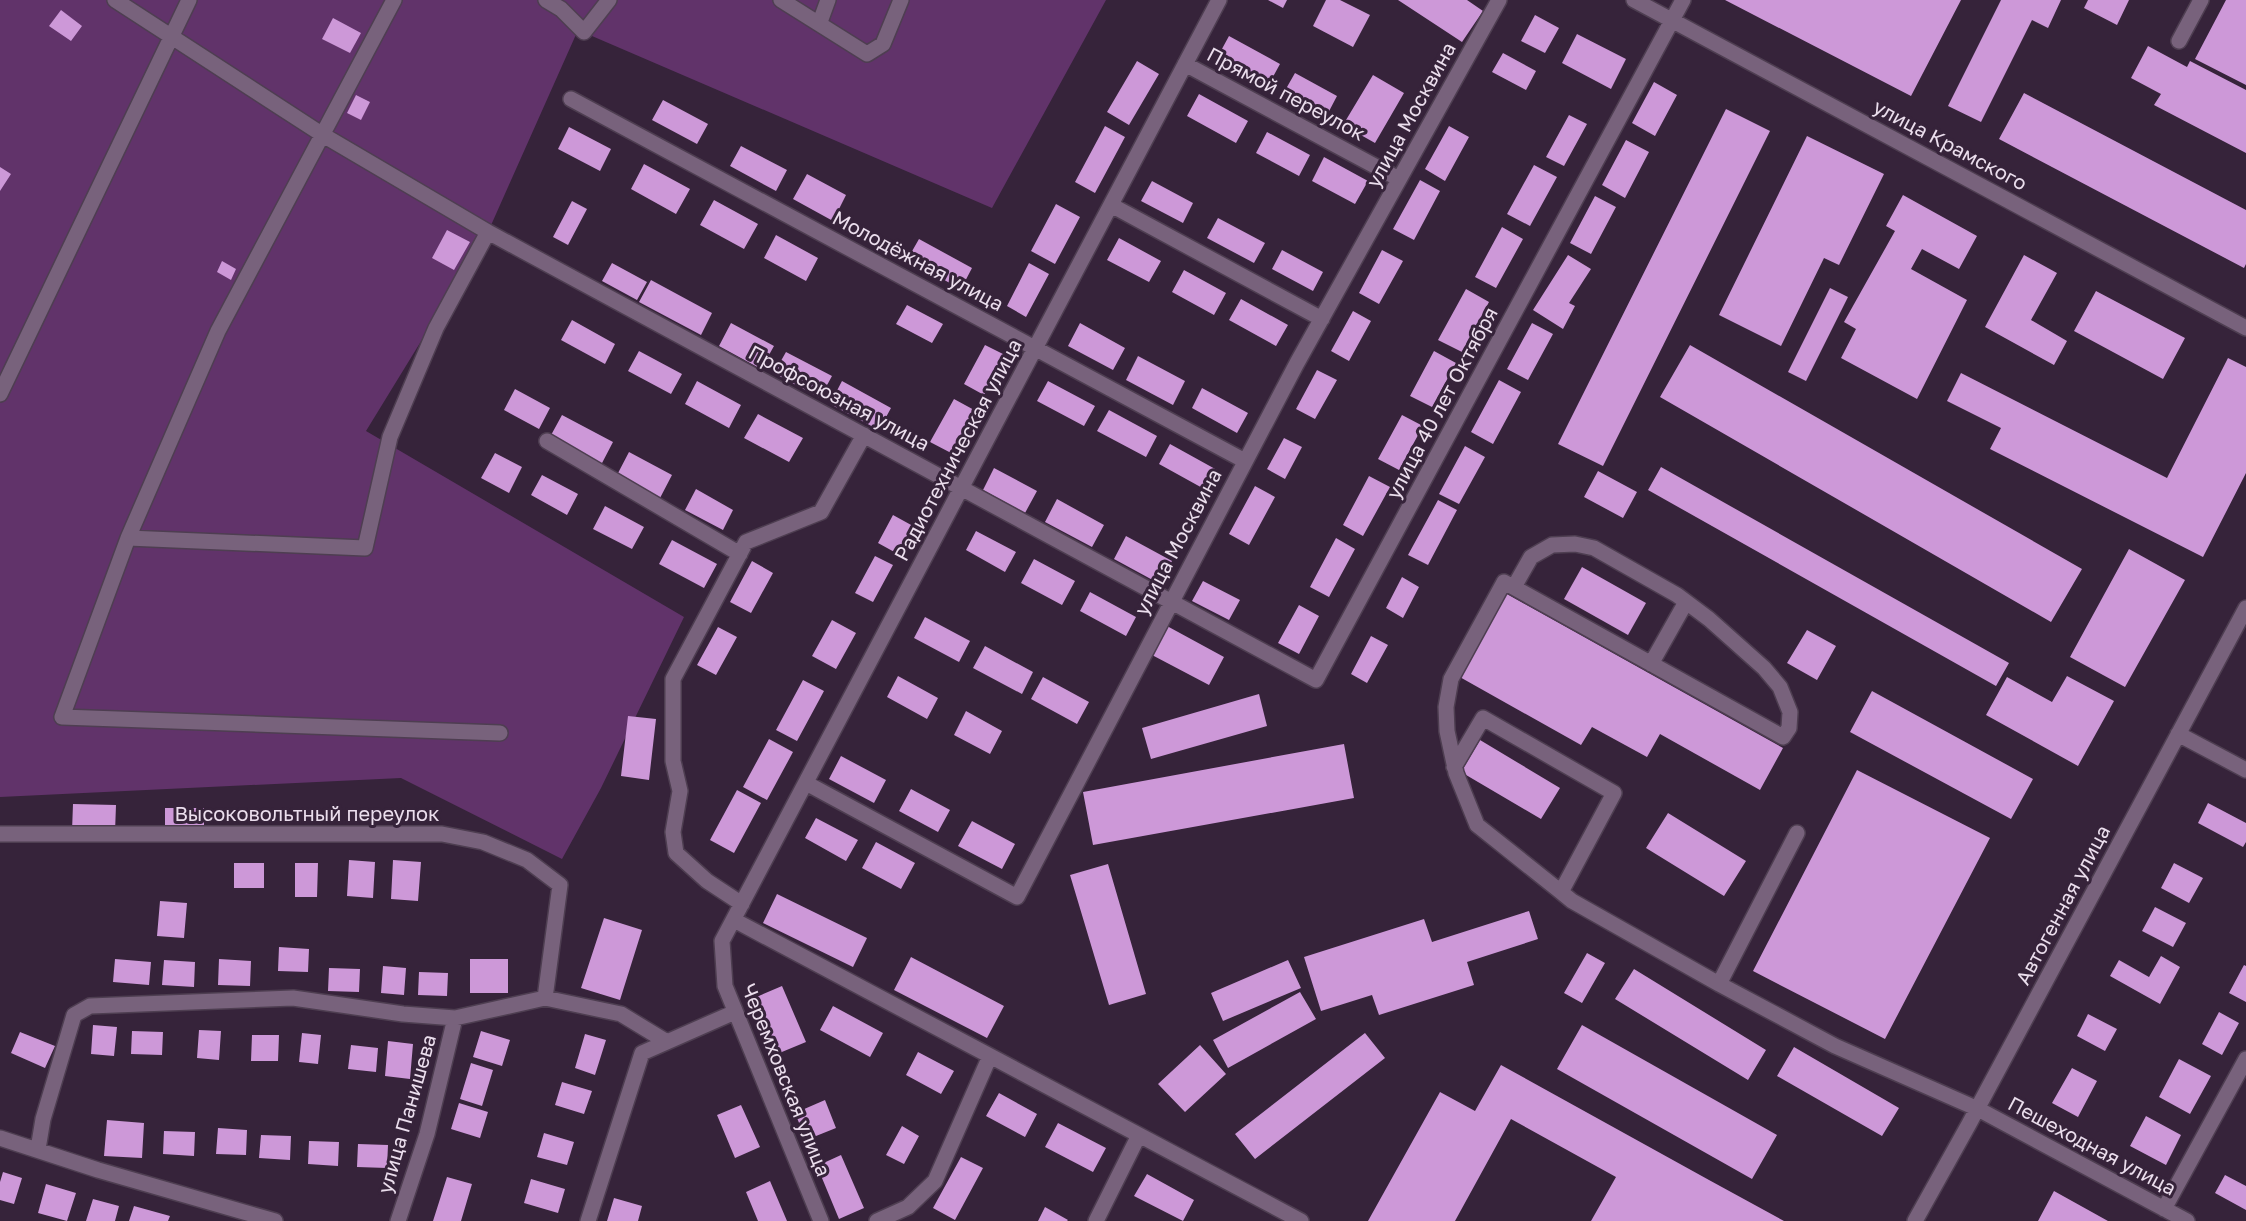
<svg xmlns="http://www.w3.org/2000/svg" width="2246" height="1221" font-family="'Golos Text',sans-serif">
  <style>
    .green { fill: #61336a }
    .building { fill: #cd98d8 }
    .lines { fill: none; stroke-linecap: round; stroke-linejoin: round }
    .minor-casing { stroke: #4e3e51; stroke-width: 18 }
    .minor { stroke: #78627c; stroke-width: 15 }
    .labels { text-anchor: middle; stroke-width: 6; stroke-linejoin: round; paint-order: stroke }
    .street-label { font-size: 20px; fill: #ebdeed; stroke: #36233a }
  </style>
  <rect width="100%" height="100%" fill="#36233a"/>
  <path class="green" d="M 0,0 L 1106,0 L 992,208 L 578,30 L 488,232 L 366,431 L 684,617 L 601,788 L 562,859 L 401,778 L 0,797 Z"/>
  <path class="building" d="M 1268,0 L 1287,0 L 1283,8 Z
    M 1326,0 L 1340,0 L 1370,15 L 1353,47 L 1313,26 Z
    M 1398,0 L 1467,0 L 1483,11 L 1462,42 Z
    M 1725,0 L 1961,0 L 1911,96 Z
    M 2001,0 L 2061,0 L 2048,28 L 2032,20 L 1981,122 L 1948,106 Z
    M 2088,0 L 2129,0 L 2117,25 L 2084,8 Z
    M 2226,0 L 2246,0 L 2246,85 L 2195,59 Z
    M 61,10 L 82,26 L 71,41 L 49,26 Z
    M 1535,15 L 1559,28 L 1545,53 L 1521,41 Z
    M 333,18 L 361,33 L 350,53 L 322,39 Z
    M 1577,34 L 1626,59 L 1611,89 L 1562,63 Z
    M 1229,36 L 1280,64 L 1268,86 L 1217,58 Z
    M 2148,46 L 2187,67 L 2190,61 L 2246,90 L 2246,153 L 2154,105 L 2161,94 L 2131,78 Z
    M 1503,53 L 1536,71 L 1526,90 L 1492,72 Z
    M 1137,61 L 1159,74 L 1129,125 L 1107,112 Z
    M 1295,73 L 1337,96 L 1326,117 L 1283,94 Z
    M 1373,75 L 1404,93 L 1375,143 L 1343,125 Z
    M 1654,82 L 1677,95 L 1655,136 L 1632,123 Z
    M 2024,93 L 2246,210 L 2246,264 L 2244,268 L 1999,139 Z
    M 1199,94 L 1248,121 L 1236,143 L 1187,116 Z
    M 356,95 L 370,102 L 361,120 L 347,113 Z
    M 663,100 L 708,124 L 697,144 L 652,120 Z
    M 1726,109 L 1770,131 L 1603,466 L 1558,444 Z
    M 1569,115 L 1587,124 L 1564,166 L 1546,157 Z
    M 1105,126 L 1125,137 L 1095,193 L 1075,182 Z
    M 1449,126 L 1469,137 L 1445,181 L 1425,169 Z
    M 569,127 L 611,149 L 600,171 L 558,149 Z
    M 1267,132 L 1310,155 L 1299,176 L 1256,153 Z
    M 1807,136 L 1884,174 L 1839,265 L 1824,258 L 1781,346 L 1719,315 Z
    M 1626,140 L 1649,152 L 1625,198 L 1602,185 Z
    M 741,146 L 787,170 L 776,191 L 730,166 Z
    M 1324,157 L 1368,181 L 1355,204 L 1312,181 Z
    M 644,164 L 690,189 L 676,214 L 631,189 Z
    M 1534,165 L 1557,177 L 1530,226 L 1507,214 Z
    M 0,167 L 11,174 L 0,191 Z
    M 807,174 L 846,195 L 833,221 L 793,199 Z
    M 1420,180 L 1440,191 L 1414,240 L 1393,229 Z
    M 1152,181 L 1193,203 L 1183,223 L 1141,201 Z
    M 1903,195 L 1977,236 L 1959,269 L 1922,249 L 1911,269 L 1967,300 L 1917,399 L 1841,358 L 1856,329 L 1844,322 L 1895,231 L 1886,226 Z
    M 1595,196 L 1616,207 L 1591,254 L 1570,243 Z
    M 714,200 L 758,224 L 744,249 L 700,225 Z
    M 572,201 L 587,209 L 568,245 L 553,237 Z
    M 1056,204 L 1080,217 L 1055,264 L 1031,251 Z
    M 1218,218 L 1265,243 L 1254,263 L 1207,238 Z
    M 1502,227 L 1523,239 L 1496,288 L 1475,277 Z
    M 447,230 L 470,242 L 454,270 L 432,258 Z
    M 776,235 L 818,258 L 806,281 L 764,258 Z
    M 1119,238 L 1161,261 L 1149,282 L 1107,260 Z
    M 919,239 L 972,268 L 961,289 L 907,260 Z
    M 1282,250 L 1323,272 L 1313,291 L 1272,269 Z
    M 1382,250 L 1403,261 L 1379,304 L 1359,293 Z
    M 1568,255 L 1591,269 L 1569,303 L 1575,306 L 1563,329 L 1533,310 Z
    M 2024,255 L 2057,273 L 2031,320 L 2067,341 L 2054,365 L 1985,327 Z
    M 222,261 L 236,269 L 231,280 L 217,272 Z
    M 612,263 L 647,282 L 637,300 L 602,281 Z
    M 1029,263 L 1049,274 L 1026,317 L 1007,306 Z
    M 1184,270 L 1226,293 L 1214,315 L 1172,292 Z
    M 651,280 L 712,313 L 701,335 L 639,302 Z
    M 1830,288 L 1848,297 L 1806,381 L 1788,372 Z
    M 1466,289 L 1489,302 L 1462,352 L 1438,340 Z
    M 2096,291 L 2185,338 L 2163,379 L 2074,331 Z
    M 1241,299 L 1288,325 L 1276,346 L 1229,320 Z
    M 907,305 L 943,324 L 932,343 L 896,324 Z
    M 1353,311 L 1371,321 L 1349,361 L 1331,351 Z
    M 572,320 L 615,344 L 605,364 L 561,340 Z
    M 731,323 L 774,346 L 761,369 L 719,346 Z
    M 1080,323 L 1125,348 L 1113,370 L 1068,346 Z
    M 1532,323 L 1553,334 L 1528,380 L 1507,369 Z
    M 985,345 L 1005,355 L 984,395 L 964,384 Z
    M 1690,345 L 2082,569 L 2051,622 L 1660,397 Z
    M 639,351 L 682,374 L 671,394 L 628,371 Z
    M 1434,351 L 1456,363 L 1432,407 L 1410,396 Z
    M 786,352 L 832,376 L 820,398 L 774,373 Z
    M 1138,356 L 1185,381 L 1173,405 L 1126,380 Z
    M 2228,358 L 2246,367 L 2246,473 L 2203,557 L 1990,449 L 2001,428 L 1947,401 L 1961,373 L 2167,478 Z
    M 1317,370 L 1337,380 L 1315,419 L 1296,409 Z
    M 1499,380 L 1521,392 L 1493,444 L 1471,432 Z
    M 697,381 L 741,405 L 729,428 L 685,404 Z
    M 842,381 L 891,408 L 879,430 L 830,404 Z
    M 1048,381 L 1095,406 L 1084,426 L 1037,401 Z
    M 1202,388 L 1248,413 L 1237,433 L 1192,408 Z
    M 515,389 L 550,408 L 539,429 L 504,410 Z
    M 954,399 L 976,411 L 953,454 L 930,442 Z
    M 1109,410 L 1157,436 L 1146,457 L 1097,431 Z
    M 758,414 L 803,438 L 789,462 L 744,438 Z
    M 562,415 L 613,442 L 601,465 L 550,437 Z
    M 1402,415 L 1423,426 L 1399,470 L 1378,459 Z
    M 1284,438 L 1302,447 L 1285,479 L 1267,469 Z
    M 1170,444 L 1217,470 L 1206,490 L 1159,464 Z
    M 1465,446 L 1485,457 L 1459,504 L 1439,494 Z
    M 629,452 L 672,475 L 660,498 L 617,475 Z
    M 495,453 L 522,467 L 509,493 L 481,478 Z
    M 1661,467 L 2009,663 L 1996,686 L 1648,490 Z
    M 994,468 L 1037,491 L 1025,513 L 983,490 Z
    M 1598,471 L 1637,492 L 1623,518 L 1584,497 Z
    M 542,475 L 578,494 L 567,515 L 531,495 Z
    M 1369,476 L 1390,487 L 1363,536 L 1343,525 Z
    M 1255,486 L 1275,497 L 1249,545 L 1229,534 Z
    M 696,489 L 733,510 L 723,530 L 685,510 Z
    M 1057,499 L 1104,525 L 1092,547 L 1045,522 Z
    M 1438,500 L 1457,510 L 1428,565 L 1408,555 Z
    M 605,506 L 644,527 L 632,549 L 593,529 Z
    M 893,515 L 913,526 L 898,554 L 878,543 Z
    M 976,531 L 1016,552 L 1005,572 L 966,550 Z
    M 1126,536 L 1172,561 L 1160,584 L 1114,559 Z
    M 1336,538 L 1355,549 L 1329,597 L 1310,587 Z
    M 672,540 L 717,564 L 704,588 L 659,564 Z
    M 2129,549 L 2185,580 L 2125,687 L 2070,657 Z
    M 875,556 L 893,565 L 873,602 L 855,593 Z
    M 1034,559 L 1075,581 L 1062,605 L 1021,583 Z
    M 752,561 L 773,573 L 751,613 L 730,602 Z
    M 1582,567 L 1646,603 L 1628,635 L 1564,599 Z
    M 1402,577 L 1419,587 L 1403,618 L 1386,608 Z
    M 1203,581 L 1240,600 L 1229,620 L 1192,601 Z
    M 1090,592 L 1136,617 L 1126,636 L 1080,611 Z
    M 1505,593 L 1783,748 L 1760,790 L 1660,734 L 1647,757 L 1592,727 L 1581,745 L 1458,676 Z
    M 1299,605 L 1319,616 L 1299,654 L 1278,643 Z
    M 925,617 L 970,641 L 959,662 L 914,638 Z
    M 832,620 L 856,633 L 836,669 L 812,656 Z
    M 1167,626 L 1224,657 L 1209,685 L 1152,655 Z
    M 718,627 L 737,637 L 716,675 L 697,665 Z
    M 1807,630 L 1836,646 L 1817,680 L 1787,663 Z
    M 1371,636 L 1388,645 L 1367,683 L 1351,674 Z
    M 985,646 L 1033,672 L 1022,694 L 973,668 Z
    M 898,676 L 938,698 L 927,719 L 887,697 Z
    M 2067,676 L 2114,701 L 2078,766 L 1986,715 L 2007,677 L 2052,702 Z
    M 1043,677 L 1089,702 L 1077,724 L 1031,699 Z
    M 803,680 L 824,691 L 797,741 L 776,730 Z
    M 1872,691 L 2033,779 L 2011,819 L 1850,732 Z
    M 1259,694 L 1267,726 L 1151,759 L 1142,728 Z
    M 966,711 L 1002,731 L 990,754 L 954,735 Z
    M 628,716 L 656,719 L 649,780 L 621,776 Z
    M 769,739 L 793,752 L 767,800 L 743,787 Z
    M 1480,740 L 1560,788 L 1541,819 L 1461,772 Z
    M 1344,744 L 1354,798 L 1093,845 L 1083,792 Z
    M 841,756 L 886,780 L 874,803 L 829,779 Z
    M 1857,770 L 1990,838 L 1885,1039 L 1753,971 Z
    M 911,789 L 950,810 L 938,832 L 899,811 Z
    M 737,790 L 761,803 L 734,853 L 710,840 Z
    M 2208,803 L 2246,823 L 2246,842 L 2243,847 L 2198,823 Z
    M 73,804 L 116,805 L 115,832 L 72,831 Z
    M 165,808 L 204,808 L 204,827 L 165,828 Z
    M 1668,813 L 1746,861 L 1724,896 L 1646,848 Z
    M 816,818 L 858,840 L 846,861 L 805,838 Z
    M 972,821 L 1015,844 L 1002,869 L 958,846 Z
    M 876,842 L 915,863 L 901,889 L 862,868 Z
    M 349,860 L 375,862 L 373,898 L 347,896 Z
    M 393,860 L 421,862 L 418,901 L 391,899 Z
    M 234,863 L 264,863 L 264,888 L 234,888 Z
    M 295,863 L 318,863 L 317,897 L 295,897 Z
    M 2174,863 L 2203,878 L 2189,903 L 2161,888 Z
    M 1108,864 L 1146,994 L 1109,1005 L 1070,875 Z
    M 777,894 L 867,938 L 853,967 L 763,923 Z
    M 160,901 L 187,903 L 184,938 L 157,936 Z
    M 2155,907 L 2186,923 L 2173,947 L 2142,931 Z
    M 1529,911 L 1538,939 L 1467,962 L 1474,985 L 1379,1015 L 1372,995 L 1321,1011 L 1304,957 L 1424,919 L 1432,942 Z
    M 604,918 L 642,930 L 620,1000 L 581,988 Z
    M 279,947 L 309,949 L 308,972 L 278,971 Z
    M 1587,953 L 1605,963 L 1582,1003 L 1564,993 Z
    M 2161,956 L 2180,967 L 2160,1004 L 2110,976 L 2119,960 L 2149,977 Z
    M 911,957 L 1004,1006 L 987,1038 L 894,990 Z
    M 115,959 L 151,962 L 149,985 L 113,982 Z
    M 219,959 L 251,961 L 250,986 L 218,985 Z
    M 470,959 L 508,959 L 508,993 L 470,993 Z
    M 164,960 L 195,962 L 194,987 L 162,985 Z
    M 1288,960 L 1301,988 L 1223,1021 L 1211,993 Z
    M 2244,965 L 2246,966 L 2246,1002 L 2229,993 Z
    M 383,966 L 406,968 L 404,995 L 381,993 Z
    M 329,968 L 360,969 L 359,992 L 328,991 Z
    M 1634,969 L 1766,1050 L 1748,1080 L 1615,999 Z
    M 419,972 L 448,973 L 447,996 L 418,995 Z
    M 782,986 L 806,1042 L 777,1054 L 754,998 Z
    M 1300,992 L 1316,1019 L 1228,1068 L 1213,1040 Z
    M 833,1006 L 883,1033 L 870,1057 L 820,1030 Z
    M 2219,1012 L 2239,1023 L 2222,1055 L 2202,1044 Z
    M 2088,1014 L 2117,1029 L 2105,1051 L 2077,1036 Z
    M 93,1025 L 117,1027 L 114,1056 L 91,1054 Z
    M 1582,1025 L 1777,1135 L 1752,1179 L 1557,1069 Z
    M 199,1030 L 221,1031 L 219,1060 L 197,1058 Z
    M 132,1031 L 163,1032 L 162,1055 L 131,1054 Z
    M 481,1031 L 510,1040 L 502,1066 L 473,1057 Z
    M 20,1032 L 55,1046 L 45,1068 L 11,1053 Z
    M 302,1033 L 321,1035 L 318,1064 L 299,1062 Z
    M 1365,1033 L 1385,1058 L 1255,1159 L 1235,1134 Z
    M 585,1034 L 606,1040 L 595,1075 L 575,1068 Z
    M 252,1035 L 279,1035 L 278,1061 L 251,1061 Z
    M 388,1041 L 413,1044 L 410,1079 L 385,1076 Z
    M 351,1045 L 378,1048 L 376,1072 L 348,1069 Z
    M 1200,1045 L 1226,1074 L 1185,1112 L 1158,1084 Z
    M 1794,1047 L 1899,1108 L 1882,1136 L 1777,1076 Z
    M 918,1052 L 954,1071 L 941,1094 L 906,1075 Z
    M 2179,1059 L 2211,1076 L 2190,1114 L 2159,1097 Z
    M 471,1063 L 493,1070 L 482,1106 L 460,1099 Z
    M 1501,1065 L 1709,1180 L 1784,1221 L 1591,1221 L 1616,1177 L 1511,1119 L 1455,1221 L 1368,1221 L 1440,1092 L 1475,1111 Z
    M 2072,1068 L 2097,1081 L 2078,1117 L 2052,1103 Z
    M 562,1082 L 592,1091 L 584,1114 L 555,1105 Z
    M 999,1093 L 1037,1114 L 1025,1137 L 986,1116 Z
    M 825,1100 L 836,1128 L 806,1140 L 795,1113 Z
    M 459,1103 L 488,1112 L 480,1138 L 451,1129 Z
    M 741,1105 L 760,1147 L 735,1158 L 717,1115 Z
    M 2146,1116 L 2181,1135 L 2166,1165 L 2130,1146 Z
    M 107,1120 L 144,1123 L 142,1158 L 104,1156 Z
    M 1058,1123 L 1106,1148 L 1093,1172 L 1045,1147 Z
    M 902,1126 L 919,1136 L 904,1164 L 886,1155 Z
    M 218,1128 L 247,1130 L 246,1155 L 216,1154 Z
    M 164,1131 L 195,1132 L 194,1156 L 163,1154 Z
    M 544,1133 L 574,1142 L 567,1165 L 537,1157 Z
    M 261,1135 L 291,1136 L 290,1160 L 259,1158 Z
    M 309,1141 L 339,1142 L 338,1166 L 308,1164 Z
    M 358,1144 L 388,1145 L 387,1168 L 357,1167 Z
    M 841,1155 L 864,1208 L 839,1219 L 817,1166 Z
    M 961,1157 L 983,1168 L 955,1220 L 933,1208 Z
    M 3,1172 L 22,1178 L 14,1204 L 0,1200 L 0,1182 Z
    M 1147,1174 L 1194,1200 L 1183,1221 L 1134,1196 Z
    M 2225,1175 L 2246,1186 L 2246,1210 L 2215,1193 Z
    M 447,1177 L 472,1184 L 461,1221 L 433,1221 Z
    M 531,1179 L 565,1189 L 558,1213 L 524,1203 Z
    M 770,1181 L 787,1221 L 758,1221 L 746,1192 Z
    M 46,1184 L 76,1193 L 67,1221 L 38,1213 Z
    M 2054,1191 L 2108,1221 L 2038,1221 Z
    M 614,1198 L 642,1206 L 638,1221 L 607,1221 Z
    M 93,1199 L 119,1206 L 115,1221 L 86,1221 Z
    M 134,1206 L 170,1216 L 168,1221 L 129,1221 Z
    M 1045,1207 L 1068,1220 L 1067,1221 L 1038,1221 Z"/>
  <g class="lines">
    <g class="minor-casing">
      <path id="minor" d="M 115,0 L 323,135 L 488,232 L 1316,680 L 1683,0
        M 394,0 L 218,331 L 128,538 L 62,717 L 500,733
        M 546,0 L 561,9 L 584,32 L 609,0
        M 781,0 L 867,54 L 883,44 L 901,0
        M 1634,0 L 2246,328
        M 820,22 L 828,0
        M 2179,41 L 2201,0
        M 1185,64 L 1399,179
        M 571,99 L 1245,461
        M 1111,205 L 1322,319
        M 0,394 L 189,0
        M 547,441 L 740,554
        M 128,538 L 365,548 L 390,437 L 436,328 L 488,232
        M 1514,587 L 1531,557 L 1552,545 L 1575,544 L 1594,548 L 1677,595 L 1709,619 L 1764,668 L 1780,687 L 1790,712 L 1789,728 L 1783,737 L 1504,582 L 1451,679 L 1446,707 L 1447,731 L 1456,773 L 1477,825 L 1561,892
        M 1651,664 L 1686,602
        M 2178,734 L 2246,770
        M 1454,767 L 1483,718 L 1614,793 L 1561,892 L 1572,901 L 1719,984
        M 806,783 L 1017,897 L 1297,363 L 1499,0
        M 1797,833 L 1719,984 L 1835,1046 L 1978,1109 L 2187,1221
        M 0,834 L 442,834 L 483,842 L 527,860 L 560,885 L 545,998
        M 742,904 L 707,881 L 676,853 L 673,832 L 680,791 L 673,761 L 673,679 L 746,542 L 821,512 L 864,435
        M 734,920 L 1301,1221
        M 0,1138 L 98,1170 L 275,1221
        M 38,1149 L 43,1119 L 74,1015 L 90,1006 L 293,998 L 403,1014 L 455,1018 L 545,998 L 621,1014 L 667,1042
        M 2164,1209 L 2246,1059
        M 398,1221 L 427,1134 L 455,1018
        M 588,1221 L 642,1053 L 735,1012
        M 821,1221 L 725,986 L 722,941 L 1219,0
        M 877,1221 L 908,1207 L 935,1181 L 990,1056
        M 1096,1221 L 1139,1135
        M 1915,1221 L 1969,1124 L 2246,608"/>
    </g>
    <use href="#minor" class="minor"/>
  </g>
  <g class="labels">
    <g class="street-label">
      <text transform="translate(1286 94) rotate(28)" y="7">Прямой переулок</text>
      <text transform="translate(1411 115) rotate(-61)" y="7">улица Москвина</text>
      <text transform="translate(1950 145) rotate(28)" y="7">улица Крамского</text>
      <text transform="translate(918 261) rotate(28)" y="7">Молодёжная улица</text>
      <text transform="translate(839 398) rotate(28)" y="7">Профсоюзная улица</text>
      <text transform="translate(1442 403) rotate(-62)" y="7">улица 40 лет Октября</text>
      <text transform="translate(958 450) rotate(-62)" y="7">Радиотехническая улица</text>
      <text transform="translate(1178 542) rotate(-62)" y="7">улица Москвина</text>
      <text x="307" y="821">Высоковольтный переулок</text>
      <text transform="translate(2063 905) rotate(-62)" y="7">Автогенная улица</text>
      <text transform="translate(786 1080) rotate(68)" y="7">Черемховская улица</text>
      <text transform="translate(407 1114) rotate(-74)" y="7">улица Панишева</text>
      <text transform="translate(2092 1146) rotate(28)" y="7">Пешеходная улица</text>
    </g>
  </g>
</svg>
